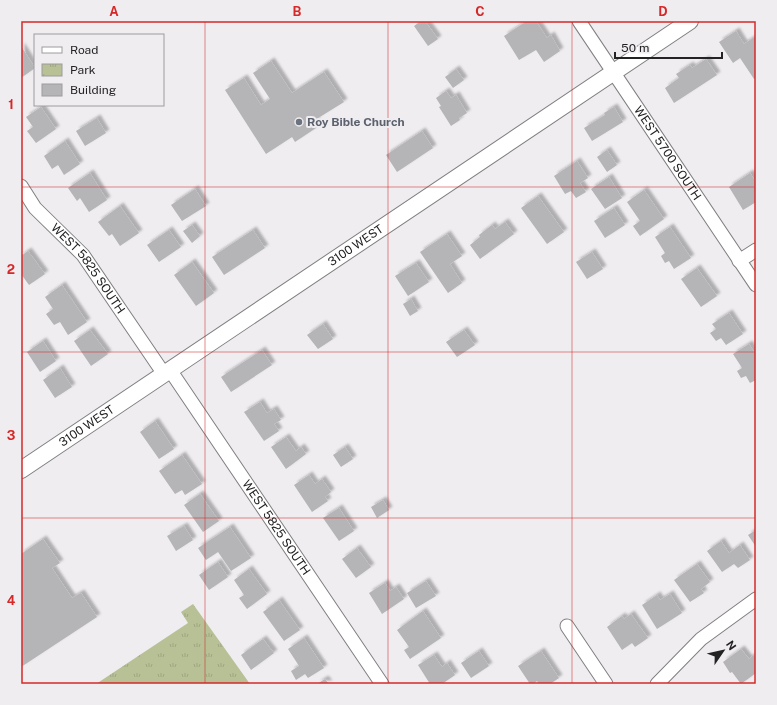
<svg xmlns="http://www.w3.org/2000/svg" width="777" height="705" font-family="'Public Sans',sans-serif">
  <style>
    .park { fill: url(#park-tufts) }
    .building { fill: #b5b4b7; filter: url(#shadow) }
    .lines { fill: none; stroke-linecap: round; stroke-linejoin: round }
    .minor-casing { stroke: #807f81; stroke-width: 15 }
    .tertiary-casing { stroke: #807f81; stroke-width: 18 }
    .minor { stroke: #fff; stroke-width: 13 }
    .tertiary { stroke: #fff; stroke-width: 16 }
    .grid { fill: none; stroke: #d62828; stroke-width: 1; stroke-opacity: 0.55 }
    .worship-dot { fill: #6b7280; stroke: #efedf0; stroke-width: 1.5 }
    .labels { text-anchor: middle; stroke-width: 4; stroke-linejoin: round; paint-order: stroke }
    .worship-label { font-size: 12px; font-weight: bold; fill: #5b616d; stroke: #efedf0; text-anchor: start }
    .street-label { font-size: 12px; fill: #242324; stroke: #efedf0 }
    .neatline { fill: none; stroke: #d62828; stroke-width: 1.5 }
    .grid-label { font-size: 13px; text-anchor: middle; font-weight: bold; fill: #d62828 }
  </style>
  <defs>
    <pattern id="park-tufts" width="24" height="20" patternUnits="userSpaceOnUse"><rect width="24" height="20" fill="#b7c195"/><path d="M3 7l-1-3M5 7V3M7 7l1-3M15 17l-1-3M17 17v-4M19 17l1-3" fill="none" stroke="#9da680"/></pattern>
    <filter id="shadow"><feDropShadow dx="3.5" dy="-3.5" stdDeviation="1" flood-color="#0004"/></filter>
  </defs>
  <rect width="100%" height="100%" fill="#efedf0"/>
  <path class="park" d="M 193,604 L 250,684 L 96,684 L 188,623 L 181,612 Z"/>
  <path class="building" d="M 421,21 L 425,21 L 438,39 L 428,46 L 414,26 Z
    M 527,21 L 536,21 L 547,38 L 551,35 L 560,51 L 544,62 L 536,50 L 519,60 L 504,36 Z
    M 736,31 L 744,44 L 756,36 L 756,78 L 754,79 L 740,58 L 733,63 L 719,42 Z
    M 21,46 L 35,68 L 21,78 Z
    M 706,59 L 717,75 L 674,103 L 665,88 L 679,78 L 676,74 L 690,65 L 692,68 Z
    M 271,61 L 292,93 L 324,72 L 344,102 L 315,120 L 319,126 L 295,142 L 292,137 L 266,154 L 225,90 L 244,78 L 261,105 L 270,99 L 253,73 Z
    M 456,69 L 464,80 L 453,88 L 445,77 Z
    M 446,91 L 451,98 L 456,95 L 467,113 L 459,118 L 460,120 L 451,126 L 439,107 L 441,106 L 436,98 Z
    M 41,107 L 56,129 L 36,143 L 27,131 L 33,127 L 26,117 Z
    M 614,107 L 623,122 L 592,141 L 584,128 L 605,115 L 604,113 Z
    M 97,118 L 106,133 L 85,146 L 76,131 Z
    M 422,131 L 433,148 L 397,172 L 386,155 Z
    M 65,141 L 80,164 L 64,175 L 58,165 L 52,169 L 44,156 Z
    M 607,150 L 617,165 L 607,172 L 597,157 Z
    M 577,161 L 588,178 L 580,183 L 586,192 L 576,198 L 571,191 L 565,194 L 554,176 Z
    M 90,173 L 107,200 L 89,212 L 80,198 L 77,201 L 68,188 Z
    M 750,173 L 756,182 L 756,202 L 743,210 L 729,187 Z
    M 609,177 L 622,198 L 605,209 L 591,189 Z
    M 195,189 L 206,206 L 182,221 L 171,205 Z
    M 644,190 L 664,219 L 640,236 L 633,226 L 640,221 L 627,202 Z
    M 538,196 L 564,232 L 547,244 L 521,208 Z
    M 120,206 L 139,233 L 120,246 L 112,234 L 109,236 L 98,222 Z
    M 614,208 L 625,225 L 605,238 L 594,221 Z
    M 505,222 L 514,234 L 480,259 L 470,245 L 480,237 L 479,235 L 492,225 L 495,229 Z
    M 192,225 L 200,236 L 192,243 L 183,231 Z
    M 670,227 L 691,258 L 674,269 L 669,261 L 665,263 L 661,256 L 665,253 L 655,237 Z
    M 169,230 L 181,247 L 159,262 L 147,245 Z
    M 253,230 L 265,248 L 224,275 L 212,257 Z
    M 447,234 L 462,256 L 450,264 L 462,283 L 448,293 L 420,252 Z
    M 28,251 L 45,274 L 29,285 L 21,274 L 21,256 Z
    M 592,252 L 603,269 L 587,279 L 576,262 Z
    M 192,262 L 214,293 L 196,306 L 174,275 Z
    M 416,263 L 429,282 L 408,296 L 395,276 Z
    M 697,268 L 717,296 L 701,307 L 681,279 Z
    M 62,285 L 87,322 L 68,335 L 60,322 L 54,325 L 46,314 L 53,309 L 45,297 Z
    M 411,299 L 418,311 L 410,316 L 403,304 Z
    M 729,313 L 743,334 L 726,345 L 721,338 L 716,341 L 710,333 L 716,329 L 712,324 Z
    M 323,324 L 333,339 L 318,349 L 307,335 Z
    M 90,330 L 108,354 L 91,366 L 74,341 Z
    M 464,330 L 475,345 L 457,357 L 446,342 Z
    M 43,341 L 56,361 L 40,372 L 27,352 Z
    M 749,344 L 756,355 L 756,380 L 750,383 L 746,376 L 741,378 L 737,371 L 742,368 L 733,354 Z
    M 262,350 L 272,365 L 231,392 L 221,377 Z
    M 60,368 L 72,387 L 55,398 L 43,380 Z
    M 260,402 L 267,413 L 274,409 L 281,420 L 274,424 L 279,431 L 264,441 L 244,412 Z
    M 155,421 L 174,449 L 159,459 L 140,432 Z
    M 286,437 L 296,451 L 301,447 L 306,454 L 286,469 L 271,447 Z
    M 345,447 L 353,459 L 341,467 L 333,455 Z
    M 182,455 L 202,484 L 185,495 L 182,490 L 175,494 L 159,471 Z
    M 309,475 L 315,484 L 322,479 L 331,492 L 325,497 L 328,501 L 312,512 L 294,485 Z
    M 200,494 L 219,521 L 203,532 L 184,505 Z
    M 383,500 L 389,510 L 377,518 L 371,507 Z
    M 339,508 L 354,531 L 339,541 L 323,518 Z
    M 184,526 L 193,540 L 176,551 L 167,536 Z
    M 230,527 L 251,558 L 231,571 L 218,552 L 206,560 L 198,548 Z
    M 756,530 L 756,547 L 748,535 Z
    M 43,539 L 60,563 L 52,568 L 72,598 L 81,593 L 97,617 L 21,667 L 21,554 Z
    M 721,541 L 729,553 L 740,545 L 750,560 L 738,568 L 734,564 L 722,572 L 707,551 Z
    M 357,548 L 371,567 L 356,578 L 342,559 Z
    M 218,562 L 228,577 L 209,590 L 199,575 Z
    M 697,564 L 710,582 L 701,589 L 704,593 L 690,602 L 674,580 Z
    M 249,569 L 267,594 L 247,609 L 239,598 L 244,595 L 234,580 Z
    M 426,581 L 436,596 L 416,608 L 407,593 Z
    M 385,583 L 390,591 L 396,587 L 404,599 L 382,614 L 369,593 Z
    M 670,594 L 682,613 L 657,629 L 642,605 L 657,595 L 660,600 Z
    M 279,600 L 300,630 L 284,641 L 263,612 Z
    M 423,611 L 441,638 L 410,659 L 404,650 L 409,647 L 397,630 Z
    M 631,614 L 648,638 L 635,647 L 632,643 L 622,650 L 607,627 L 622,616 L 624,619 Z
    M 304,638 L 324,668 L 308,678 L 305,674 L 296,680 L 291,671 L 299,666 L 288,649 Z
    M 263,639 L 274,653 L 251,670 L 241,655 Z
    M 741,649 L 749,659 L 754,655 L 756,658 L 756,673 L 741,684 L 732,672 L 730,673 L 723,662 Z
    M 479,651 L 489,666 L 471,678 L 461,663 Z
    M 541,651 L 559,678 L 550,684 L 539,684 L 537,681 L 533,684 L 530,684 L 518,666 Z
    M 434,655 L 442,667 L 447,663 L 455,675 L 442,684 L 430,684 L 418,665 Z
    M 325,679 L 329,684 L 317,684 Z"/>
  <g class="lines">
    <g class="minor-casing">
      <g id="minor">
        <path id="s1" d="M 579,21 L 756,285"/>
        <path id="s2" d="M 21,186 L 35,208 L 83,255 L 164,374"/>
        <path d="M 739,261 L 756,250"/>
        <path id="s3" d="M 170,370 L 382,684"/>
        <path d="M 567,626 L 606,684"/>
        <path d="M 657,684 L 701,639 L 756,599"/>
      </g>
    </g>
    <g class="tertiary-casing">
      <g id="tertiary">
        <path id="s4" d="M 21,470 L 690,21"/>
      </g>
    </g>
    <use href="#minor" class="minor"/>
    <use href="#tertiary" class="tertiary"/>
  </g>
  <path class="grid" d="M 205,21 L 205,684M 388,21 L 388,684M 572,21 L 572,684M 21,187 L 756,187M 21,352 L 756,352M 21,518 L 756,518"/>
  <circle class="worship-dot" cx="299" cy="122" r="4"/>
  <g class="labels">
    <g class="worship-label">
      <text x="307" y="126">Roy Bible Church</text>
    </g>
    <g class="street-label">
      <text dy="4" stroke="none"><textPath href="#s1" startOffset="159">WEST 5700 SOUTH</textPath></text>
      <text dy="4" stroke="none"><textPath href="#s4" startOffset="403">3100 WEST</textPath></text>
      <text dy="4" stroke="none"><textPath href="#s2" startOffset="107">WEST 5825 SOUTH</textPath></text>
      <text dy="4" stroke="none"><textPath href="#s4" startOffset="79">3100 WEST</textPath></text>
      <text dy="4" stroke="none"><textPath href="#s3" startOffset="190">WEST 5825 SOUTH</textPath></text>
    </g>
  </g>
  <rect width="777" height="705" fill="none" stroke="#efedf0" stroke-width="44"/>
  <rect x="34" y="34" width="130" height="72" fill="#efedf0" stroke="#9e9c9e"/>
  <rect x="42" y="47" width="20" height="6" fill="#ffffff" stroke="#9e9c9e"/>
  <text x="70" y="54" font-size="12" fill="#242324">Road</text>
  <rect x="42" y="64" width="20" height="12" fill="url(#park-tufts)" stroke="#9e9c9e"/>
  <text x="70" y="74" font-size="12" fill="#242324">Park</text>
  <rect x="42" y="84" width="20" height="12" fill="#b5b4b7" stroke="#9e9c9e"/>
  <text x="70" y="94" font-size="12" fill="#242324">Building</text>
  <g transform="translate(723 651) rotate(56)" stroke="#efedf0" stroke-width="3" paint-order="stroke">
  <path d="M0-3L7 15L0 10L-7 15Z" fill="#242324"/>
  <text y="-6" font-size="11" font-weight="bold" text-anchor="middle" fill="#242324">N</text>
  </g>
  <path d="M615 52v6h107v-6" fill="none" stroke="#242324" stroke-width="2"/>
  <text x="621" y="52" font-size="12" fill="#242324" stroke="#efedf0" stroke-width="3" paint-order="stroke">50 m</text>
  <rect x="22" y="22" width="733" height="661" class="neatline"/>
  <g class="grid-label">
    <text x="114" y="16">A</text>
    <text x="297" y="16">B</text>
    <text x="480" y="16">C</text>
    <text x="663" y="16">D</text>
    <text x="11" y="109">1</text>
    <text x="11" y="274">2</text>
    <text x="11" y="440">3</text>
    <text x="11" y="605">4</text>
  </g>
</svg>
